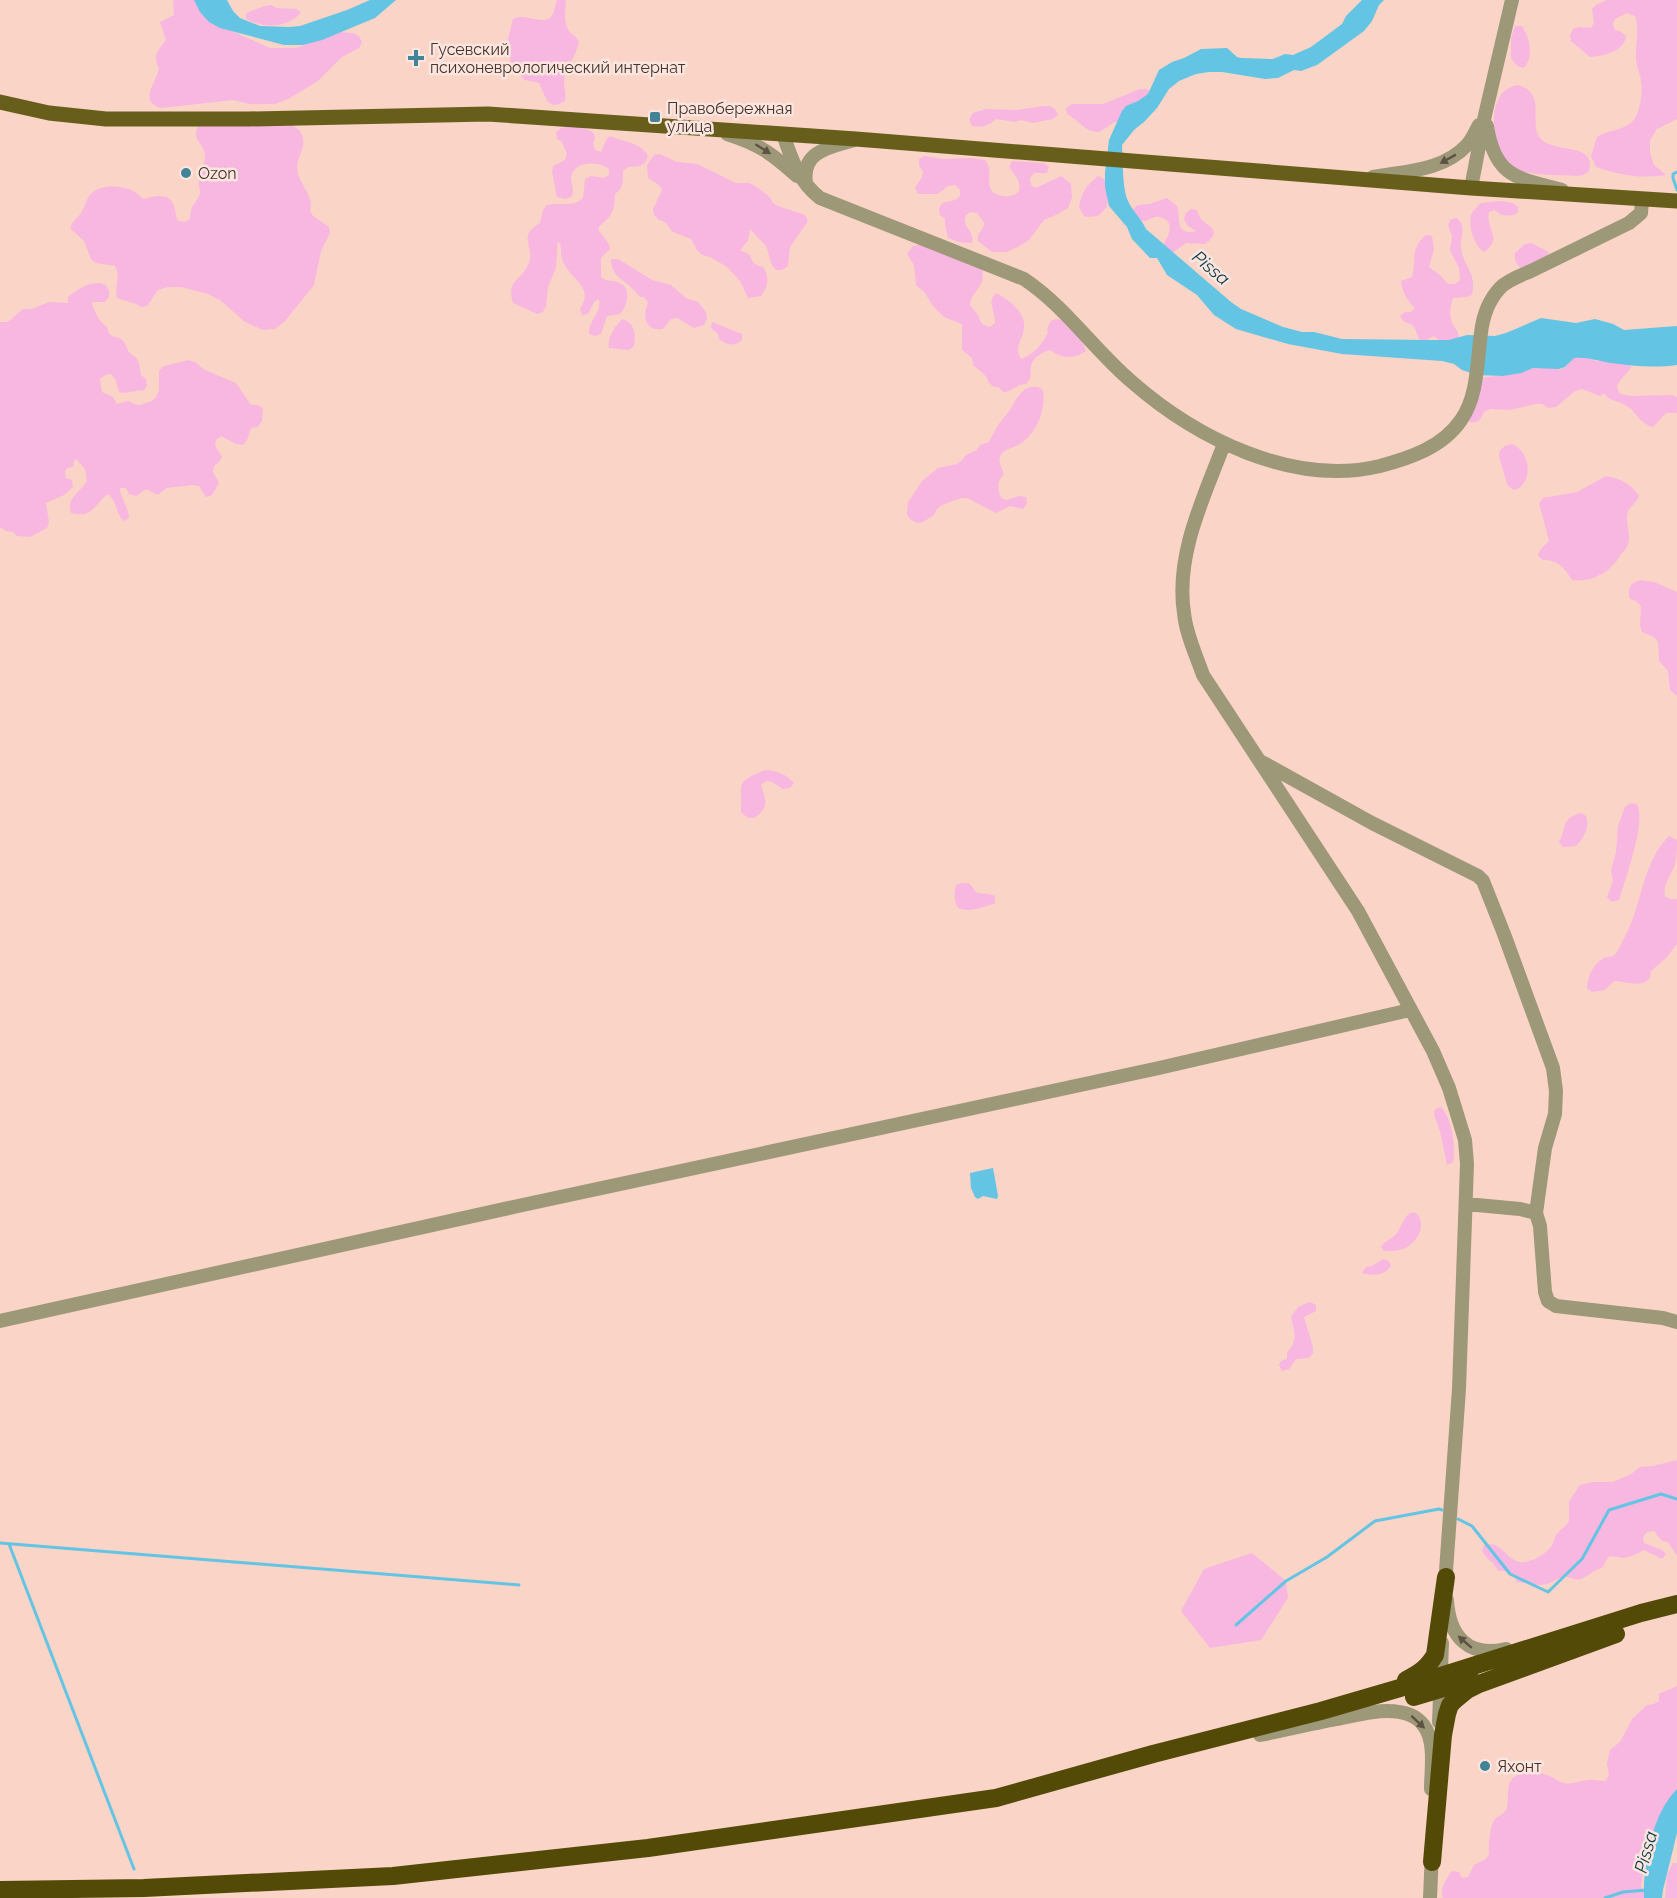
<svg xmlns="http://www.w3.org/2000/svg" width="1677" height="1898" font-family="Raleway,sans-serif">
  <style>
    .green { fill: #f8b7e0 }
    .water { fill: #63c4e3 }
    .lines { fill: none; stroke-linecap: round; stroke-linejoin: round }
    .stream { stroke: #63c4e3; stroke-width: 3 }
    .minor { stroke: #9d9878; stroke-width: 14 }
    .major { stroke: #685e1c; stroke-width: 15 }
    .highway { stroke: #534a07; stroke-width: 18 }
    .oneway { fill: #5f5143 }
    .poi-dot { fill: #438397; stroke: #fae6df; stroke-width: 2 }
    .labels { text-anchor: middle; stroke-width: 5; stroke-linejoin: round; paint-order: stroke }
    .poi-label { font-size: 16px; fill: #45332c; stroke: #fae6df; text-anchor: start }
    .water-label { font-size: 18px; font-style: italic; fill: #0d3a47; stroke: #fae6df }
  </style>
  <rect width="100%" height="100%" fill="#fad4c7"/>
  <path class="green" d="M 173,0 L 200,0 L 218,25 L 270,48 L 296,48 L 340,32 L 353,33 L 359,36 L 362,42 L 359,48 L 342,57 L 318,81 L 288,99 L 275,104 L 250,104 L 233,100 L 161,108 C 138,101 156,83 159,69 C 152,54 158,51 166,40 L 160,22 L 174,15 Z
    M 557,0 L 566,0 C 565,13 562,30 576,37 L 579,42 C 577,55 568,63 565,75 C 562,84 567,92 565,101 L 559,104 L 553,105 L 547,101 L 539,83 L 525,80 L 512,66 L 506,47 L 513,19 C 525,13 536,23 549,19 L 553,14 Z
    M 1607,0 L 1677,0 L 1677,119 L 1657,129 L 1650,140 L 1650,153 L 1654,165 L 1666,175 C 1641,179 1619,175 1596,167 L 1591,156 L 1597,137 C 1607,130 1622,131 1632,122 C 1640,114 1643,92 1641,81 C 1640,73 1636,66 1636,58 C 1635,43 1640,30 1635,16 L 1627,13 L 1615,19 L 1613,24 L 1615,30 L 1621,32 L 1626,36 C 1624,52 1603,56 1590,57 L 1571,41 L 1570,35 L 1573,29 L 1579,27 L 1591,28 L 1594,23 L 1592,9 L 1597,4 Z
    M 271,5 L 277,8 L 297,9 L 301,13 C 286,28 265,29 246,19 L 246,13 L 265,6 Z
    M 1515,26 L 1522,26 C 1530,38 1534,57 1524,68 L 1517,66 L 1511,58 L 1511,38 Z
    M 1518,85 C 1549,94 1526,125 1542,140 C 1556,153 1597,143 1589,171 L 1583,175 L 1577,176 C 1561,175 1524,176 1512,167 C 1491,150 1483,90 1518,85 Z
    M 1140,89 L 1146,89 L 1152,92 L 1121,122 L 1115,122 L 1099,132 C 1084,132 1079,120 1067,114 L 1066,108 L 1072,104 L 1103,104 Z
    M 1043,106 L 1050,106 L 1055,109 L 1058,115 L 1053,119 L 1033,123 L 1021,120 L 1014,122 L 996,119 C 988,126 982,128 972,126 L 969,120 L 973,113 L 985,109 L 1017,110 Z
    M 288,124 C 294,126 300,129 302,135 C 307,147 297,156 297,167 C 298,185 315,195 310,211 L 313,216 L 329,227 L 330,233 L 321,251 L 314,285 L 285,321 L 275,329 L 263,330 L 245,322 L 220,300 L 208,294 L 181,287 L 168,287 L 158,290 L 147,306 L 141,307 L 136,304 L 117,298 C 114,287 121,277 115,266 L 96,263 L 91,259 L 84,241 L 70,228 C 72,221 77,219 81,213 C 85,207 86,200 90,195 C 98,184 120,185 131,190 C 136,192 140,196 143,199 C 154,196 170,192 174,206 C 176,212 175,215 178,221 L 185,222 L 190,219 C 190,204 198,202 200,193 C 200,188 198,184 199,179 C 200,171 205,165 205,156 C 205,144 191,141 198,126 Z
    M 569,126 L 581,127 L 593,132 L 595,138 L 593,144 L 595,150 L 601,152 C 604,146 604,141 610,136 C 622,142 641,142 648,156 L 646,162 L 640,166 L 628,167 L 623,171 C 623,182 624,187 615,194 C 615,212 611,216 598,228 C 601,236 609,240 610,249 L 601,258 L 601,277 C 607,282 613,280 620,283 C 632,289 627,307 620,314 L 607,316 L 601,334 L 595,336 L 589,334 C 588,321 602,312 599,299 L 594,302 L 588,314 L 582,315 L 580,309 C 596,286 568,279 562,259 C 560,253 563,248 558,241 L 556,268 L 548,287 L 546,306 L 543,312 L 537,314 L 513,303 C 506,280 521,281 528,265 C 537,246 515,238 540,223 L 543,210 L 547,205 C 560,202 573,208 583,198 L 585,179 L 591,176 L 604,178 L 609,175 L 609,169 C 599,161 574,160 571,177 C 571,185 575,189 572,196 L 566,199 L 557,197 L 552,172 L 553,166 L 565,160 L 567,154 L 562,142 L 557,139 L 556,132 L 561,128 Z
    M 660,154 L 677,162 L 697,164 L 736,183 L 749,183 L 755,186 L 770,197 L 773,203 L 778,206 L 805,215 L 808,221 L 790,247 L 788,266 L 782,270 L 776,270 L 772,265 L 766,246 L 750,229 L 748,241 L 740,250 L 750,255 C 752,263 755,265 763,267 C 770,277 768,287 761,296 L 748,298 L 740,281 L 727,267 L 710,257 L 702,255 L 697,250 L 691,239 L 673,232 L 665,222 L 659,220 L 654,215 L 653,209 L 662,190 L 659,185 L 648,178 L 647,165 L 654,155 Z
    M 925,156 L 943,159 L 971,158 L 985,160 C 994,171 985,182 992,191 C 999,199 1023,199 1019,184 C 1018,178 1013,172 1009,167 L 1012,161 L 1044,163 L 1049,167 L 1047,173 L 1034,173 L 1030,178 L 1031,185 L 1036,188 L 1061,176 L 1071,184 L 1072,197 L 1068,208 L 1056,215 L 1044,220 L 1029,240 L 1018,247 L 1006,252 L 992,252 L 978,241 L 978,235 L 985,224 L 977,213 L 971,212 L 966,215 C 961,228 975,230 972,243 L 959,242 L 948,238 L 945,225 L 945,219 L 940,215 L 939,209 L 942,203 L 955,200 L 960,196 L 960,190 L 955,185 L 948,186 L 938,194 L 918,194 L 915,188 L 922,177 L 923,171 L 919,166 L 919,159 Z
    M 1098,176 L 1109,182 L 1107,207 L 1098,216 L 1085,217 L 1079,208 C 1081,193 1086,186 1098,176 Z
    M 1167,198 L 1177,206 C 1181,220 1175,236 1196,231 L 1187,225 L 1184,219 L 1186,213 L 1191,209 L 1197,210 C 1198,213 1200,218 1202,220 C 1212,228 1221,232 1205,244 L 1186,243 L 1171,254 L 1163,245 C 1169,236 1176,220 1159,217 C 1153,216 1149,221 1144,221 C 1139,220 1136,214 1133,210 L 1137,205 L 1149,204 Z
    M 1500,201 L 1513,203 L 1518,207 L 1518,213 C 1508,217 1502,217 1495,210 L 1489,212 C 1485,229 1504,238 1484,252 C 1474,246 1468,226 1471,215 C 1473,210 1477,207 1481,203 Z
    M 1457,218 C 1468,228 1459,237 1461,249 C 1464,267 1477,273 1472,295 L 1466,297 L 1453,298 C 1451,304 1449,313 1451,319 C 1453,328 1459,330 1459,339 L 1442,343 L 1434,336 L 1425,341 L 1419,339 C 1415,329 1415,324 1404,322 L 1400,316 L 1405,312 L 1411,312 L 1415,308 C 1407,301 1402,291 1401,281 L 1412,277 C 1417,260 1409,249 1426,235 L 1432,236 L 1434,249 L 1429,267 L 1440,275 L 1448,284 L 1455,284 L 1460,280 L 1459,268 L 1450,250 L 1452,237 L 1448,225 L 1451,219 Z
    M 1531,243 L 1549,252 L 1546,258 L 1522,269 C 1516,264 1514,261 1515,253 L 1525,244 Z
    M 919,245 L 926,245 L 982,269 C 986,289 972,289 970,305 L 978,315 L 980,321 L 984,325 L 990,327 L 995,323 C 996,311 986,303 996,293 C 1008,299 1026,312 1024,328 C 1023,340 1013,347 1021,359 C 1030,357 1042,345 1046,336 C 1050,329 1046,335 1048,327 C 1052,314 1063,319 1070,327 C 1076,334 1084,341 1086,351 C 1075,359 1061,359 1050,350 C 1043,352 1033,357 1031,366 C 1029,375 1034,376 1026,384 C 1016,384 1012,392 1003,392 L 999,387 L 994,387 L 989,383 C 986,373 980,372 973,365 L 972,358 L 962,350 L 962,324 L 944,317 L 932,305 L 925,293 L 916,285 L 914,265 L 907,254 L 913,246 Z
    M 611,259 L 618,259 L 652,280 L 671,285 L 686,298 L 698,302 L 706,312 L 707,319 L 704,325 L 694,328 L 677,318 L 671,319 L 663,329 C 645,332 642,316 648,303 L 644,297 L 641,297 C 635,293 632,287 626,283 C 617,276 611,272 611,259 Z
    M 100,283 L 106,285 L 109,291 L 109,297 L 105,302 L 92,302 C 93,310 100,323 107,327 C 110,342 118,333 124,342 C 127,346 127,351 131,354 C 136,358 135,354 138,361 C 140,365 140,370 141,375 L 146,379 L 147,385 L 144,391 C 135,389 128,395 119,392 L 115,379 L 111,374 L 105,375 L 100,379 L 102,392 L 113,397 L 117,404 L 128,401 L 134,404 L 140,405 L 152,401 L 156,397 L 159,390 L 159,371 L 164,366 L 189,360 L 195,362 L 205,370 L 236,383 L 251,405 L 257,405 L 263,408 L 262,421 L 258,427 L 251,428 L 247,440 L 243,445 L 236,444 L 221,436 L 216,440 L 215,446 L 222,457 L 219,462 L 214,466 L 213,472 L 219,483 L 212,495 L 206,497 L 199,486 L 193,485 L 166,488 L 158,495 L 146,489 L 136,496 L 129,494 L 126,488 L 120,488 C 120,497 128,506 129,518 L 123,521 C 116,513 117,501 108,494 C 94,504 93,519 71,513 C 66,497 80,493 87,481 L 85,469 L 76,459 L 74,461 L 73,467 L 67,468 L 65,472 L 66,478 L 72,480 L 73,487 L 64,495 L 46,503 L 49,522 L 47,528 L 30,537 L 17,536 L 13,532 L 6,531 L 0,527 L 0,322 L 8,322 L 23,309 L 32,309 L 49,302 L 68,303 L 68,297 C 79,289 86,283 100,283 Z
    M 623,319 C 635,324 636,334 634,346 L 629,350 L 609,348 C 607,338 615,325 623,319 Z
    M 712,322 L 742,334 L 742,340 C 734,347 727,345 719,339 L 718,334 L 711,328 Z
    M 1602,356 L 1629,361 L 1631,367 C 1627,375 1619,378 1617,388 L 1620,394 L 1632,396 L 1672,395 L 1677,397 L 1677,413 L 1666,413 L 1653,427 C 1637,422 1638,412 1625,405 C 1617,400 1610,402 1604,393 L 1600,396 L 1582,389 L 1575,391 L 1556,407 L 1549,408 L 1542,404 L 1536,404 L 1509,410 L 1490,409 L 1484,412 C 1480,422 1475,425 1465,420 L 1478,380 C 1486,376 1493,377 1501,375 C 1525,367 1534,353 1559,370 L 1566,367 L 1574,357 L 1587,357 L 1598,362 Z
    M 1031,387 L 1038,387 L 1043,390 C 1046,410 1037,433 1020,444 C 1014,448 1004,448 1000,456 C 998,462 1002,469 1004,474 C 997,482 997,488 1001,498 L 1007,500 L 1019,496 L 1026,497 L 1027,503 L 1023,509 L 1010,506 L 996,513 L 967,498 L 961,498 L 942,505 L 937,509 L 934,515 L 923,522 L 917,523 L 911,520 L 907,515 L 908,502 L 922,481 L 938,468 L 957,464 L 962,460 L 966,455 L 977,450 L 980,445 L 989,442 L 998,425 L 1010,410 L 1016,399 L 1025,389 Z
    M 1512,444 C 1530,451 1535,483 1514,490 L 1509,487 L 1507,484 L 1499,456 L 1500,450 L 1505,446 Z
    M 1606,476 C 1621,479 1630,483 1639,496 C 1637,503 1631,505 1628,511 C 1624,522 1632,534 1628,544 C 1627,549 1622,552 1620,556 C 1610,572 1592,583 1572,580 C 1565,569 1558,559 1543,560 L 1538,556 L 1540,550 L 1549,541 L 1539,503 L 1543,498 L 1577,492 Z
    M 1640,580 L 1654,582 L 1677,592 L 1677,696 L 1670,690 L 1668,671 L 1659,661 L 1658,642 L 1654,637 L 1642,632 L 1640,625 L 1641,606 L 1636,601 L 1630,599 C 1627,589 1630,583 1640,580 Z
    M 765,770 C 776,770 787,775 794,783 L 790,788 L 783,789 L 772,782 L 766,781 L 761,785 C 766,801 770,807 754,818 L 748,818 L 741,812 C 742,780 735,783 765,770 Z
    M 1631,803 L 1637,804 C 1646,821 1627,874 1621,894 L 1619,900 L 1612,902 L 1607,897 L 1613,881 L 1611,870 L 1616,852 L 1618,826 L 1625,807 Z
    M 1581,813 L 1586,816 C 1590,828 1584,838 1576,846 L 1563,847 L 1559,842 C 1567,829 1560,818 1581,813 Z
    M 1669,836 L 1677,840 C 1677,848 1677,856 1675,864 C 1672,875 1662,884 1665,896 L 1670,899 L 1677,899 L 1677,944 L 1666,958 L 1651,971 L 1650,978 C 1640,989 1627,981 1614,981 L 1605,990 L 1592,992 L 1587,988 C 1587,977 1594,963 1604,958 C 1610,956 1613,958 1617,952 C 1623,941 1629,929 1633,918 C 1643,890 1647,858 1669,836 Z
    M 962,883 L 969,883 L 977,893 L 989,894 L 995,896 L 995,903 C 985,907 969,913 958,908 C 954,901 954,894 956,885 Z
    M 1441,1107 C 1452,1118 1456,1147 1453,1162 L 1447,1165 L 1440,1131 L 1434,1115 L 1435,1109 Z
    M 1410,1213 L 1416,1213 C 1428,1225 1417,1243 1403,1249 C 1397,1251 1390,1251 1384,1251 L 1381,1247 C 1385,1240 1391,1240 1396,1234 C 1402,1227 1402,1219 1410,1213 Z
    M 1383,1259 L 1389,1261 L 1391,1266 C 1384,1276 1373,1276 1362,1273 L 1366,1267 L 1372,1266 Z
    M 1310,1302 L 1316,1305 L 1316,1311 L 1304,1317 L 1313,1347 L 1313,1353 L 1309,1358 L 1296,1359 L 1289,1369 L 1282,1371 L 1279,1365 L 1281,1361 L 1287,1359 L 1287,1352 C 1299,1340 1294,1331 1291,1317 L 1298,1307 Z
    M 1677,1460 L 1677,1556 L 1668,1542 L 1662,1541 L 1654,1531 L 1647,1532 L 1643,1537 L 1644,1543 L 1662,1550 L 1666,1554 L 1662,1559 L 1644,1550 C 1638,1553 1631,1557 1624,1558 C 1617,1558 1615,1555 1608,1557 L 1602,1568 C 1593,1570 1589,1576 1581,1579 C 1574,1581 1569,1576 1563,1577 C 1558,1578 1555,1581 1550,1583 C 1540,1587 1528,1583 1517,1582 C 1514,1572 1508,1570 1498,1571 C 1494,1562 1486,1559 1482,1551 L 1484,1545 C 1500,1541 1504,1555 1516,1561 C 1526,1566 1545,1555 1550,1548 C 1554,1544 1554,1539 1556,1535 C 1559,1530 1566,1527 1569,1521 L 1569,1501 L 1580,1485 L 1592,1482 L 1612,1482 L 1630,1475 L 1640,1467 L 1653,1466 Z
    M 1252,1553 L 1286,1581 L 1288,1598 L 1261,1640 L 1210,1648 L 1181,1611 L 1204,1569 Z
    M 1677,1686 L 1677,1796 L 1648,1854 L 1644,1867 L 1641,1886 L 1646,1898 L 1443,1898 C 1439,1889 1447,1878 1452,1871 L 1459,1872 L 1462,1878 L 1468,1877 L 1474,1865 L 1486,1859 L 1489,1854 C 1488,1847 1490,1824 1495,1819 C 1499,1815 1503,1815 1506,1810 C 1510,1801 1505,1788 1512,1779 C 1520,1770 1537,1771 1547,1775 C 1553,1777 1558,1782 1564,1783 C 1572,1785 1579,1781 1587,1780 C 1593,1779 1599,1781 1605,1781 L 1609,1776 L 1607,1763 L 1610,1750 L 1620,1742 L 1632,1719 L 1647,1705 L 1654,1704 L 1659,1701 L 1659,1694 Z
    M 1673,1863 L 1677,1863 L 1677,1898 L 1665,1898 L 1667,1875 Z"/>
  <path class="water" d="M 194,0 L 227,0 L 233,11 L 240,18 L 260,26 L 289,27 L 300,26 L 347,10 L 370,0 L 396,0 L 375,18 L 322,40 L 303,45 L 284,45 L 220,28 L 209,22 L 200,12 Z
    M 1362,0 L 1384,0 L 1379,5 L 1372,21 L 1364,31 L 1317,65 L 1301,71 L 1294,70 L 1278,78 L 1265,79 L 1222,72 L 1209,72 L 1196,74 L 1179,81 L 1169,89 L 1157,108 L 1144,122 L 1134,130 L 1122,145 C 1123,160 1122,188 1128,201 C 1133,212 1141,218 1146,229 L 1231,302 L 1241,309 L 1283,327 L 1302,332 L 1314,332 L 1342,339 L 1430,340 L 1449,340 L 1467,335 L 1495,336 L 1506,333 L 1541,318 L 1576,323 L 1595,319 L 1613,324 L 1624,330 L 1677,326 L 1677,365 C 1655,368 1632,366 1611,363 C 1597,361 1589,357 1574,358 L 1565,367 L 1559,369 L 1533,368 L 1521,373 L 1503,376 L 1477,375 L 1462,370 L 1454,364 L 1442,361 L 1342,354 L 1288,344 L 1236,329 L 1214,315 L 1197,295 L 1167,275 L 1157,258 L 1150,258 L 1132,239 L 1127,227 L 1109,206 L 1105,187 L 1105,173 L 1109,140 L 1122,111 L 1126,106 L 1138,101 L 1148,94 L 1159,70 L 1172,62 L 1184,58 L 1201,49 L 1227,48 L 1237,57 L 1241,58 L 1273,59 L 1285,54 L 1293,55 L 1311,47 L 1342,24 L 1346,16 Z
    M 993,1168 L 998,1196 L 997,1199 L 983,1196 L 978,1199 L 975,1197 L 971,1188 L 970,1173 Z
    M 1677,1789 L 1677,1833 L 1663,1890 L 1662,1898 L 1644,1898 C 1643,1864 1652,1814 1677,1789 Z"/>
  <g class="lines">
    <path class="stream" d="M 1677,172 L 1673,174 L 1673,178 L 1677,190
      M 1458,1519 L 1472,1526 L 1510,1574 L 1548,1592 L 1582,1559 L 1609,1510 L 1661,1494 L 1677,1499
      M 0,1543 L 519,1585
      M 9,1544 L 134,1869
      M 1236,1625 L 1286,1581 L 1327,1557 L 1375,1521 L 1439,1509 L 1442,1510
      M 1605,1898 L 1623,1892 L 1647,1890"/>
    <path class="minor" d="M 1487,126 C 1495,178 1518,178 1562,190
      M 727,134 C 759,144 771,153 797,176
      M 783,134 C 791,158 799,182 820,198 L 1024,279 C 1066,307 1094,350 1132,382 C 1196,438 1293,487 1380,466 C 1410,458 1443,447 1461,420 C 1478,396 1477,361 1481,333 C 1483,315 1488,301 1500,288 C 1507,280 1522,275 1531,271 C 1564,255 1596,239 1629,223 L 1641,213 L 1642,200
      M 1373,177 C 1406,171 1443,171 1467,145 C 1472,140 1475,132 1479,125
      M 806,183 C 801,151 830,147 854,140
      M 1471,188 L 1485,115 L 1512,0
      M 1224,444 C 1204,497 1175,555 1184,613 C 1186,634 1196,655 1203,675 L 1358,911 L 1433,1051 L 1449,1088 L 1465,1140 L 1467,1164 L 1459,1389 L 1445,1585
      M 1262,762 L 1372,823 L 1478,876 L 1483,881 L 1504,934 L 1553,1068 L 1556,1091 L 1555,1114 L 1545,1148 L 1536,1213
      M 1466,1204 L 1520,1209 L 1536,1213 L 1540,1226 L 1545,1292 L 1548,1301 L 1556,1306 L 1663,1318 L 1677,1322
      M 0,1321 L 518,1206 L 1159,1068 L 1410,1010
      M 1447,1600 C 1449,1636 1468,1658 1506,1649
      M 1439,1722 L 1442,1643
      M 1260,1735 C 1285,1730 1311,1724 1337,1719 C 1353,1716 1371,1711 1387,1711 C 1401,1711 1416,1714 1424,1726 C 1436,1742 1431,1770 1431,1789
      M 1430,1898 L 1432,1852"/>
    <path class="major" d="M 0,102 L 49,113 L 106,119 L 249,119 L 488,114 L 856,139 L 1471,188 L 1677,201"/>
    <path class="highway" d="M 1406,1680 C 1420,1673 1427,1668 1435,1655 L 1446,1577
      M 1414,1697 L 1471,1680
      M 1432,1862 L 1443,1735 L 1447,1714 L 1450,1705 L 1456,1699 L 1467,1690 L 1479,1684 L 1616,1634
      M 0,1890 L 144,1888 L 393,1876 L 648,1848 L 996,1798 L 1153,1754 L 1321,1711 L 1441,1676 L 1641,1613 L 1677,1604"/>
  </g>
  <defs><path id="oneway-solid" d="M-6-.8H1V-3.2L6.5 0L1 3.2V.8H-6Z" transform="scale(1.5)"/></defs>
  <g class="oneway">
    <use href="#oneway-solid" transform="translate(763 149) rotate(32)"/>
    <use href="#oneway-solid" transform="translate(1448 159) rotate(151)"/>
    <use href="#oneway-solid" transform="translate(1465 1642) rotate(-139)"/>
    <use href="#oneway-solid" transform="translate(1418 1722) rotate(43)"/>
  </g>
  <g class="poi-dot">
    <path d="M413 49h6v6h6v6h-6v6h-6v-6h-6v-6h6z"/>
    <rect x="649" y="111" width="12" height="12" rx="3"/>
    <circle cx="186" cy="173" r="6"/>
    <circle cx="1485" cy="1766" r="6"/>
  </g>
  <g class="labels">
    <g class="poi-label">
      <text x="430" y="55">Гусевский<tspan x="430" dy="18">психоневрологический интернат</tspan></text>
      <text x="667" y="114">Правобережная<tspan x="667" dy="18">улица</tspan></text>
      <text x="198" y="179">Ozon</text>
      <text x="1497" y="1772">Яхонт</text>
    </g>
    <g class="water-label">
      <text transform="translate(1211 268) rotate(40)" y="6">Pissa</text>
      <text transform="translate(1646 1852) rotate(-75)" y="6">Pissa</text>
    </g>
  </g>
</svg>
